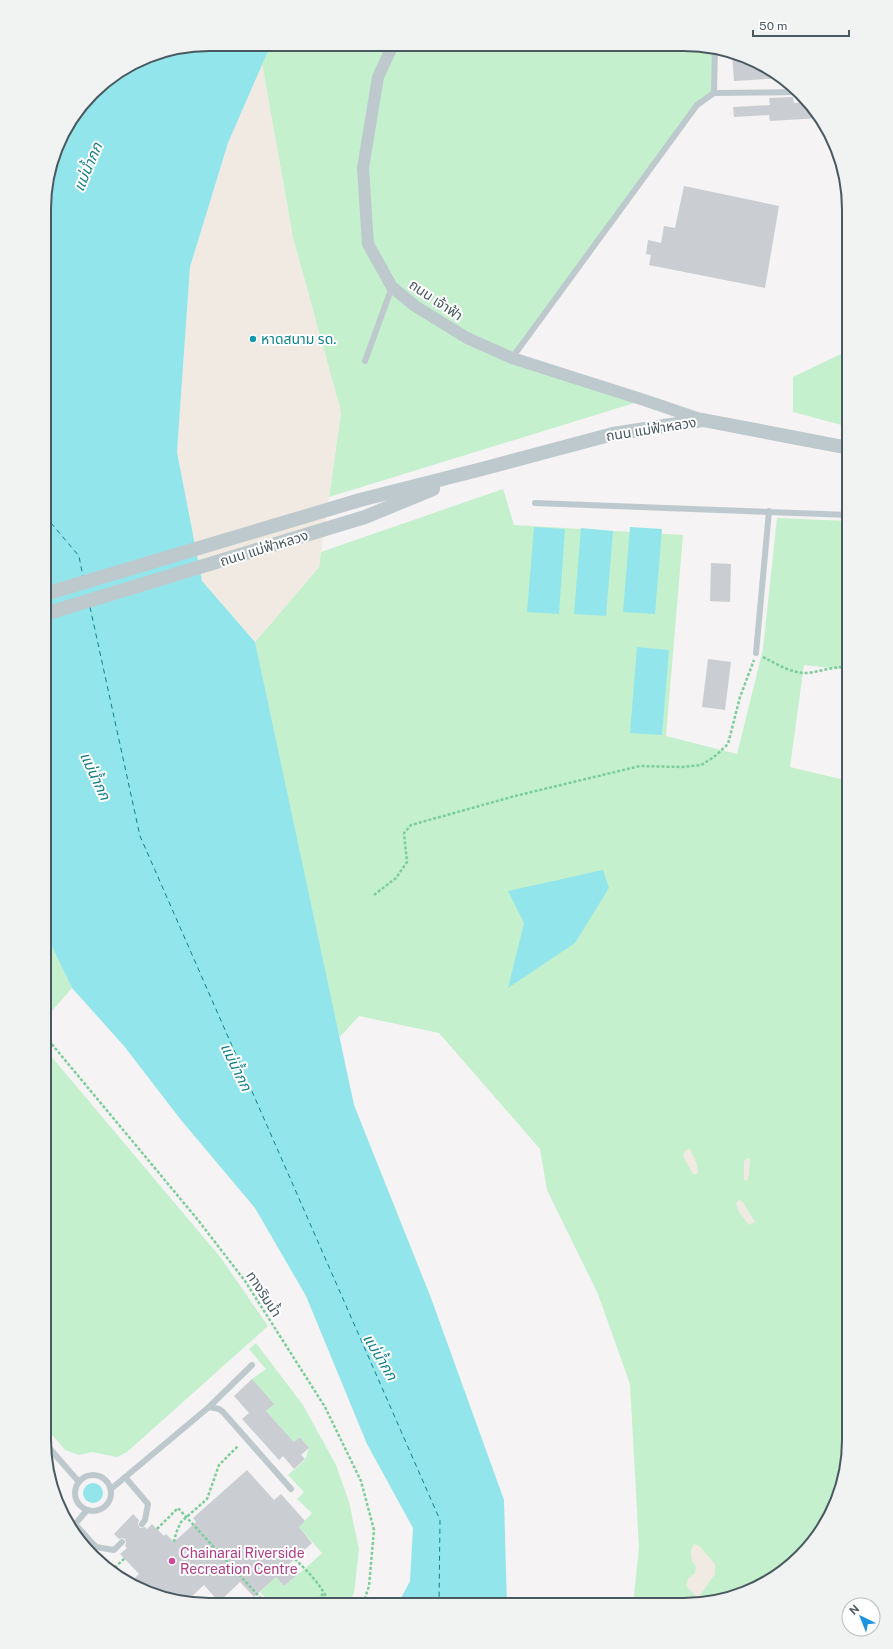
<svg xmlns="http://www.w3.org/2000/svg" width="893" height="1649" font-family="'Public Sans','Noto Sans Thai',sans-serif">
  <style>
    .green { fill: #c4f0ce }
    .sand { fill: #f1eae2 }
    .water { fill: #92e6eb }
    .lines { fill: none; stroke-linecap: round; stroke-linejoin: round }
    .ferry { stroke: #107f87; stroke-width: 1; stroke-dasharray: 5 4; stroke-linecap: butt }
    .building { fill: #caced2 }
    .path { stroke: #7ccd99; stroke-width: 2.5; stroke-dasharray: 3 2; stroke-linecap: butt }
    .service { stroke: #bec9ce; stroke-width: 6 }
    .minor { stroke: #bec9ce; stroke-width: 12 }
    .tertiary { stroke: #bec9ce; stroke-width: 14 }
    .culture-dot { fill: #0f9aa8; stroke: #fff; stroke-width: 1.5 }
    .hotel-dot { fill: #d1479c; stroke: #fff; stroke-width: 1.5 }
    .labels { text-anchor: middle; stroke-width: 4; stroke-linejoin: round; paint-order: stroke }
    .street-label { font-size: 14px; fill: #4a5960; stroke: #fff }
    .culture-label { font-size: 14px; fill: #0d838f; stroke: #fff; text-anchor: start }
    .hotel-label { font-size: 14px; fill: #b23c85; stroke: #fff; text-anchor: start }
    .water-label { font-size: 15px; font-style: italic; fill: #107f87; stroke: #fff }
    .rim { fill: none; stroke: #4a5960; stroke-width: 2 }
  </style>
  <rect width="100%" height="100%" fill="#f5f3f3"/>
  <path class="green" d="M 271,44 L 715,47 L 714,93 L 705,98 L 512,358 L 644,400 L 329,497 L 341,412 L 293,238 L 262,64 Z
    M 849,350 L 849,427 L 793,412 L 793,377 Z
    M 503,489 L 514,525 L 683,535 L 666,736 L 737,754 L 763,649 L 777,518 L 849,521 L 849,670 L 804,665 L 790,767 L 849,781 L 849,1451 L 837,1503 L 815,1541 L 776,1577 L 737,1596 L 684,1605 L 633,1605 L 639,1547 L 630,1384 L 598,1294 L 547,1190 L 540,1149 L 439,1033 L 359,1016 L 340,1037 L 312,949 L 202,581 L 256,647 L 255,642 L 319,567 L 321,552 Z
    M 45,932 L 72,988 L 44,1020 Z
    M 45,1049 L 221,1258 L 268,1326 L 127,1452 L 117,1457 L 92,1452 L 79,1455 L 65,1450 L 44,1425 Z
    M 256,1343 L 303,1405 L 336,1465 L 349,1502 L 359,1549 L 354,1593 L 349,1604 L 271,1604 L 260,1592 L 276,1577 L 284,1586 L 297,1575 L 288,1565 L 290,1563 L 300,1573 L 322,1553 L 299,1527 L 312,1513 L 297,1499 L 304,1492 L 288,1475 L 305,1460 L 309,1448 L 300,1437 L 294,1442 L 266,1411 L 252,1379 L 266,1369 L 249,1349 Z"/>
  <path class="sand" d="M 262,64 L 293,238 L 341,412 L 319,567 L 255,642 L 202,581 L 177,452 L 190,267 L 228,143 Z
    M 690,1149 C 693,1156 700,1167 697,1174 L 693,1174 L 683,1156 L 685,1150 Z
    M 748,1158 L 750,1159 L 749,1175 L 747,1181 L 744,1180 L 744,1161 Z
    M 739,1200 L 743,1202 C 746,1210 752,1215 755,1222 L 749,1225 L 739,1212 L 736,1203 Z
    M 694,1544 L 699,1546 L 715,1564 L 715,1574 L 698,1598 L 686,1586 L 688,1579 L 695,1573 L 696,1567 C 690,1558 689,1553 694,1544 Z"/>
  <path class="water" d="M 209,44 L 271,44 L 228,143 L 190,267 L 177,452 L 202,581 L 255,642 L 354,1105 L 431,1298 L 504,1500 L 507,1604 L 398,1604 L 410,1581 L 413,1528 L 367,1444 L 306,1296 L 255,1208 L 181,1120 L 124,1046 L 72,988 L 45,932 L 45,188 L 61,136 L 100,85 L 146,56 Z
    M 534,527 L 565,529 L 559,614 L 527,612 Z
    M 630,527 L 662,529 L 655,614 L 623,612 Z
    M 581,528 L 613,531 L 606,616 L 574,614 Z
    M 637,647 L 669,650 L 662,735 L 630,733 Z
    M 603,870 L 609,888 L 575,943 L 508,988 L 524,923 L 508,891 Z
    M83 1493a10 10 0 1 1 20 0a10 10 0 1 1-20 0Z"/>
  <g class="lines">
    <path class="ferry" d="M 45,516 L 79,556 L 83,577
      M 90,607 L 140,836 L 440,1520 L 439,1604"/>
  </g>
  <path class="building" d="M 732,53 L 757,61 L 782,78 L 734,81 Z
    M 793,97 L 794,103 L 807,102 L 821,118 L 770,121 L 769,115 L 734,117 L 733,107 L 770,105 L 769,98 Z
    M 684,186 L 779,206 L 765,288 L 649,265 L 651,255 L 646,254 L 648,240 L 661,243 L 664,226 L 675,228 Z
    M 711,563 L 731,564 L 730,602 L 710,601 Z
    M 708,659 L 731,662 L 725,710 L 702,707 Z
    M 252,1379 L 274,1404 L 266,1411 L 294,1442 L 300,1437 L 309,1448 L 301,1455 L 305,1459 L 294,1469 L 283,1456 L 279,1460 L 242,1419 L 249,1413 L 234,1396 Z
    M 247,1470 L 274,1500 L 281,1494 L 305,1521 L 299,1527 L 312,1543 L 288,1565 L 297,1575 L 284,1586 L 276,1577 L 254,1597 L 240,1582 L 219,1602 L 204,1585 L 185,1603 L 146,1592 L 130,1583 L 139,1574 L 120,1554 L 127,1548 L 125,1546 L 126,1543 L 125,1539 L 123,1538 L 119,1539 L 114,1534 L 133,1514 L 139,1520 L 138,1524 L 140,1528 L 145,1527 L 147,1529 L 152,1524 L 164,1536 L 166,1534 L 174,1542 L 196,1522 L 193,1518 Z"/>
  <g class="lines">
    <path class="path" d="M 763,657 C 777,664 792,674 808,673 C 822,671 835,666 849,667
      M 374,895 L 396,878 L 407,862 L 404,833 L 411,825 L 515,796 L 640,766 L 682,767 L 701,765 L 714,757 L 728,744 L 740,697 L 754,660
      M 44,1038 L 50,1042 L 198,1220 L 245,1281 L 325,1407 L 361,1481 L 374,1530 L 369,1586 L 363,1604
      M 157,1529 L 178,1508 L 266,1604
      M 174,1542 L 176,1533 L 181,1522 L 207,1499 L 219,1465 L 238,1446
      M 295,1559 C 308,1572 323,1586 329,1604
      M 111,1571 L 125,1558
      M 190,1598 L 195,1604
      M 314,1603 L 324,1593"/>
    <path class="service" d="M 714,93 L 715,47
      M 512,358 L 697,105 L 714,93 L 799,92
      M 365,361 L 392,287
      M 535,503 L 849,515
      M 756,653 L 769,511
      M 209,1407 L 252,1365
      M 44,1442 L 79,1482
      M75 1493a18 18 0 1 1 36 0a18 18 0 1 1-36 0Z
      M 125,1477 L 148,1504 L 145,1520 L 142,1524
      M 111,1489 L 209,1407 L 219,1409 L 223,1412 L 291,1489
      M 75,1524 L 96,1547 L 114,1550 L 122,1542
      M 71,1529 L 87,1510"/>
    <path class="minor" d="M 393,45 L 378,77 L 363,168 L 368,244 L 392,287 L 415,306 L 467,338 L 512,358 L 644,400 L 703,420"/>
    <path class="tertiary" d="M 45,594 L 360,500 L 478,470 L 613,434 L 703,420 L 849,448
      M 45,614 L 365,517 L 433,489"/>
  </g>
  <circle class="culture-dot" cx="253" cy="339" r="4"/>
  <circle class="hotel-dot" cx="172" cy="1561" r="4"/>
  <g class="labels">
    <g class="street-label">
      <text transform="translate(436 300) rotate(34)" y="5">ถนน เจ้าฟ้า</text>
      <text transform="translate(651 429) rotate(-9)" y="5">ถนน แม่ฟ้าหลวง</text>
      <text transform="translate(264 548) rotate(-17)" y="5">ถนน แม่ฟ้าหลวง</text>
      <text transform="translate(264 1294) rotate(57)" y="5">ทางริมน้ำ</text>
    </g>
    <g class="culture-label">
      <text x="261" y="344">หาดสนาม รด.</text>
    </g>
    <g class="hotel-label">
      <text x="180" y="1558">Chainarai Riverside<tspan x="180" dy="16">Recreation Centre</tspan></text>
    </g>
    <g class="water-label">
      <text transform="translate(88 167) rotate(-67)" y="5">แม่น้ำกก</text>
      <text transform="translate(95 776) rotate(65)" y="5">แม่น้ำกก</text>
      <text transform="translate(236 1067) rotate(64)" y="5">แม่น้ำกก</text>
      <text transform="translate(380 1357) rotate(59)" y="5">แม่น้ำกก</text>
    </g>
  </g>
  <path d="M0 0H893V1649H0ZM209 51H684A158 158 0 0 1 842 209V1440A158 158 0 0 1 684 1598H209A158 158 0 0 1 51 1440V209A158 158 0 0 1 209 51Z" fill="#f1f2f2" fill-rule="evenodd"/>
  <path class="rim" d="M209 51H684A158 158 0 0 1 842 209V1440A158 158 0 0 1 684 1598H209A158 158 0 0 1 51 1440V209A158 158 0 0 1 209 51Z"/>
  <g transform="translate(861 1617) rotate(317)"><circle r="19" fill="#ffffff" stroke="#b7bdbf"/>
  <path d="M0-3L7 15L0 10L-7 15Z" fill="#1f92e2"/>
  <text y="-6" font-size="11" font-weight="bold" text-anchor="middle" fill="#4a5960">N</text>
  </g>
  <path d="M753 30v6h96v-6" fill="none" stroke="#4a5960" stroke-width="2"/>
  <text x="759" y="30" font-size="12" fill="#4a5960" stroke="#ffffff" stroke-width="3" paint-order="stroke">50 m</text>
</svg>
